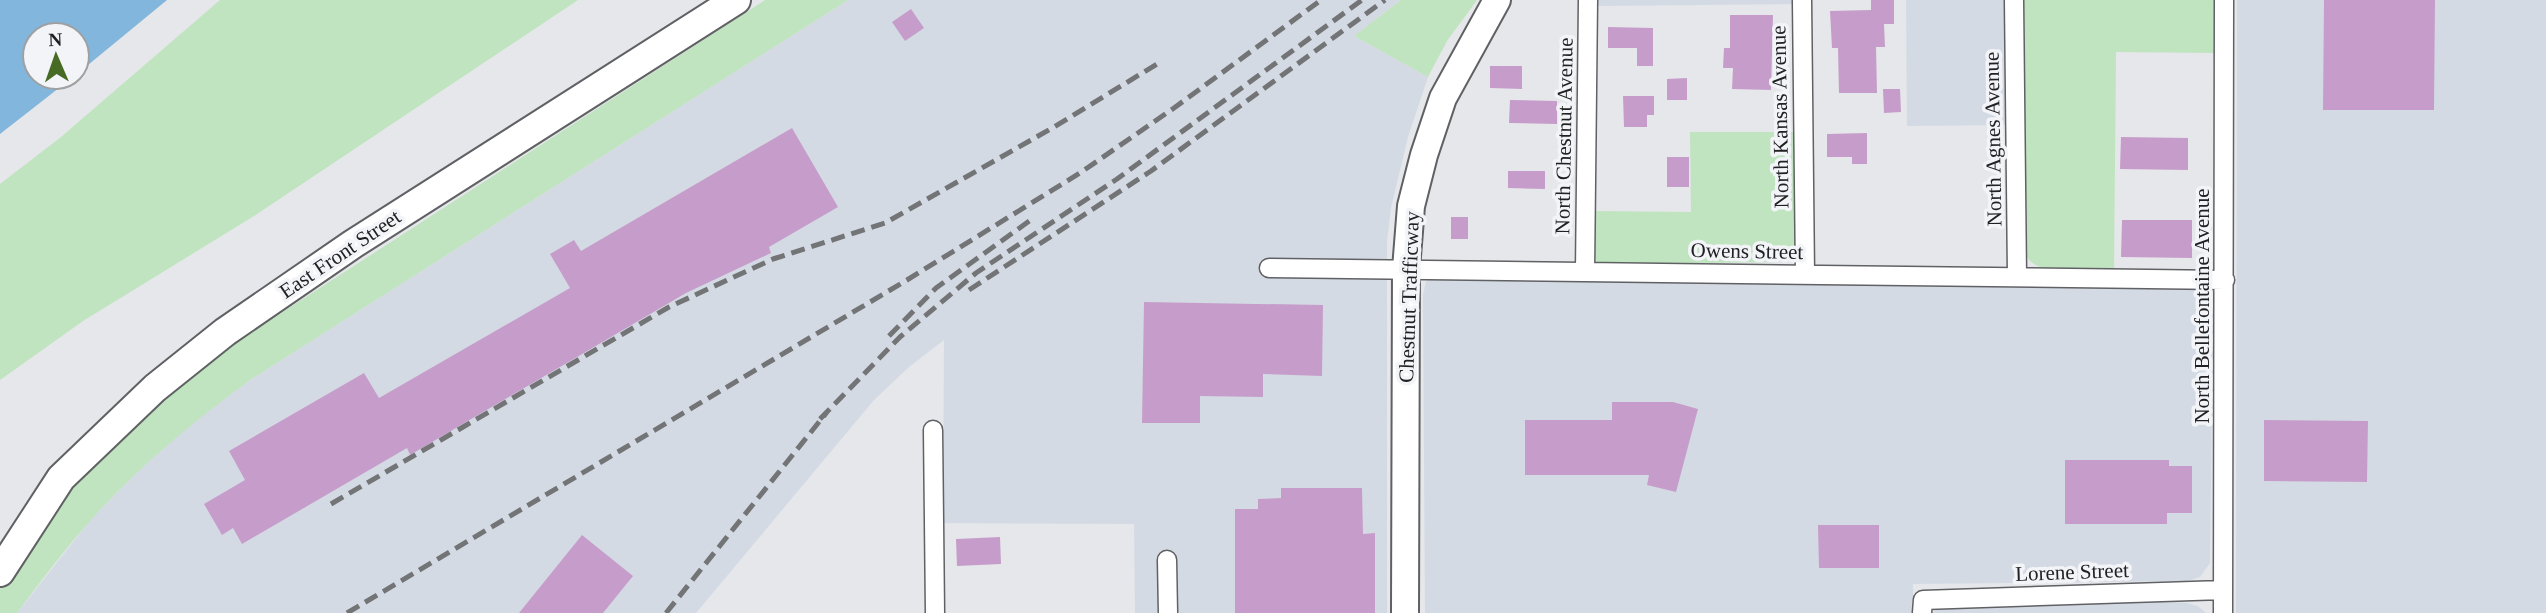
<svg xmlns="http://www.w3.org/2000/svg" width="2546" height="613" font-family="Georgia,serif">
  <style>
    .built { fill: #d4dae4 }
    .green { fill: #c0e4bf }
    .water { fill: #82b6dd }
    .building { fill: #c69dca }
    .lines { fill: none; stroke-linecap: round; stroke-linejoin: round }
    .street-casing { stroke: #606164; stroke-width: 21 }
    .secondary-casing { stroke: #606164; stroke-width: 30 }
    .primary-casing { stroke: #606164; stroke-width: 32 }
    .street { stroke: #fff; stroke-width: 18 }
    .secondary { stroke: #fff; stroke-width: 26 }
    .primary { stroke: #fff; stroke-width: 28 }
    .rail { stroke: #737476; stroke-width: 5; stroke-dasharray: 14 7; stroke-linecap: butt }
    .labels { text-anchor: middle; stroke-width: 7; stroke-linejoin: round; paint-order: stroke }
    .street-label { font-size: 21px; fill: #202122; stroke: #f2f4f8 }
  </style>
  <rect width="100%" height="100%" fill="#e5e7ea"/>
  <path class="built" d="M 848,0 L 1401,0 L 1354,36 L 1428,77 L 1408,137 L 1391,208 L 1387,241 L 1387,613 L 1135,613 L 1134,524 L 943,523 L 944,340 L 909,367 L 874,400 L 696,613 L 17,613 L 92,518 L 138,471 L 199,417 L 250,380 Z
    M 1596,0 L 1795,0 L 1795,4 L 1596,6 Z
    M 1906,0 L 2007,0 L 2007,125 L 1907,126 Z
    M 2237,0 L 2546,0 L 2546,613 L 2236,613 Z
    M 1431,278 L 2192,288 L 2200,291 L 2206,294 L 2210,301 L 2213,316 L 2210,563 L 2200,577 L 2187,581 L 1913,584 L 1913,613 L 1425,613 L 1423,295 L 1426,281 Z
    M 2159,601 L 2187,603 L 2198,606 L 2206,613 L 1932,613 L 1942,607 Z"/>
  <path class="green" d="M 220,0 L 578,0 L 254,216 L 83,321 L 0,380 L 0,184 L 61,137 Z
    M 765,0 L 848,0 L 250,380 C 193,422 138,467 91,520 C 65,549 41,581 17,613 L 0,613 L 0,589 L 41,521 L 62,495 L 126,428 L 241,339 Z
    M 1401,0 L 1477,0 L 1447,41 L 1428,77 L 1354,36 Z
    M 2024,0 L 2214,0 L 2214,53 L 2116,52 L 2114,273 C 2092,272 2036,278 2026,255 Z
    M 1690,132 L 1796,132 L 1797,249 L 1794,256 L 1783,262 L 1594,264 L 1594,211 L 1691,212 Z"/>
  <path class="water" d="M 0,0 L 167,0 L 77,74 L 77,35 L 35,35 L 35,77 L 73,77 L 0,134 Z"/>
  <path class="building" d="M 1871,0 L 1894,0 L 1894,24 L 1884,24 L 1885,47 L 1876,47 L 1877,93 L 1839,93 L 1838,48 L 1832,48 L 1830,11 L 1871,10 Z
    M 2324,0 L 2435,0 L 2434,110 L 2323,110 Z
    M 911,9 L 924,28 L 905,41 L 892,22 Z
    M 1730,15 L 1773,15 L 1771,90 L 1732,89 L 1733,68 L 1723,68 L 1724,48 L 1730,48 Z
    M 1608,27 L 1653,28 L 1653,66 L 1637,66 L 1637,48 L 1608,48 Z
    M 1490,66 L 1522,66 L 1522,89 L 1490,88 Z
    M 1687,78 L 1687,100 L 1667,100 L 1667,79 Z
    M 1883,89 L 1900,89 L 1901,112 L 1884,113 Z
    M 1623,96 L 1654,96 L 1654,115 L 1647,115 L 1647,127 L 1624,127 Z
    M 1510,100 L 1557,101 L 1557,124 L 1509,123 Z
    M 792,128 L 838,207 L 769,247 L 771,253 L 686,293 L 410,455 L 407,448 L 242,544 L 233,528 L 222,535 L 204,504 L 245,480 L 229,451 L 364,373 L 379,398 L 570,288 L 550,254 L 574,240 L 581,251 Z
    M 1867,133 L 1867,164 L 1852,164 L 1852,157 L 1827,157 L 1827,134 Z
    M 2121,137 L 2188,138 L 2188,170 L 2120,169 Z
    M 1667,157 L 1689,157 L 1689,187 L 1667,187 Z
    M 1508,171 L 1545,171 L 1545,189 L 1508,188 Z
    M 1451,217 L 1468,217 L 1468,239 L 1451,239 Z
    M 2122,220 L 2192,220 L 2192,258 L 2121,257 Z
    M 1144,302 L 1323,305 L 1322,376 L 1263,374 L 1263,397 L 1200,396 L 1200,423 L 1142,423 Z
    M 1612,402 L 1673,402 L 1698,409 L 1676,492 L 1647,485 L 1649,475 L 1525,475 L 1525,420 L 1612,420 Z
    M 2264,420 L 2368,421 L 2367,482 L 2264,481 Z
    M 2065,460 L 2169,460 L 2169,466 L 2192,466 L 2192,513 L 2167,513 L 2167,524 L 2065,524 Z
    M 1281,488 L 1362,488 L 1363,534 L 1375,533 L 1375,613 L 1235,613 L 1235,509 L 1258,509 L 1258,499 L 1281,498 Z
    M 1818,525 L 1879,525 L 1879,568 L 1819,568 Z
    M 582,535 L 633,576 L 603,613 L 519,613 Z
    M 1000,537 L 1001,564 L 957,566 L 956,539 Z"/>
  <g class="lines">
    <g class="street-casing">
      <path id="street" d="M 1802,0 L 1805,275
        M 2014,0 L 2017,277
        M 1269,268 L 2225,280
        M 1585,272 L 1588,0
        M 933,430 L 935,613
        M 1167,560 L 1168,613
        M 1922,613 L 1923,600 L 2223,590
        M 2223,613 L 2224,0"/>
    </g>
    <g class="secondary-casing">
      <path id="secondary" d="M 1405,613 L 1406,269 L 1411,206 L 1424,155 L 1443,98 L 1497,0"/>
    </g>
    <g class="primary-casing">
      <path id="primary" d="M 0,572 L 61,478 L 155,388 L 225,332 L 353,244 L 736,0"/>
    </g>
    <use href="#street" class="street"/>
    <use href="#secondary" class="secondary"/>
    <use href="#primary" class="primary"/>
    <path class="rail" d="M 969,290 L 1151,171 L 1385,0
      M 889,336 L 936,288 L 1032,219
      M 820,419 L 900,337 L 976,273 L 1117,179 L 1362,0
      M 331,504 L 669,307 L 773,259 L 885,223 L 1054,127 L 1157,64
      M 347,613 L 907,280 L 1080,173 L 1174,108 L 1321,0
      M 666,613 L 827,412"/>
  </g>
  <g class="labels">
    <g class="street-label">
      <text transform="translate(1780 117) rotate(-91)" y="7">North Kansas Avenue</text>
      <text transform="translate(1564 136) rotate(-89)" y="7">North Chestnut Avenue</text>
      <text transform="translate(1993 139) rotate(-91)" y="7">North Agnes Avenue</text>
      <text transform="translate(1747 251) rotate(1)" y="7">Owens Street</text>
      <text transform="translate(340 254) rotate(-34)" y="7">East Front Street</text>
      <text transform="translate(1409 297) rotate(-88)" y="7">Chestnut Trafficway</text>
      <text transform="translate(2202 306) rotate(-90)" y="7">North Bellefontaine Avenue</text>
      <text transform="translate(2072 572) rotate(-2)" y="7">Lorene Street</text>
    </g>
  </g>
  <g transform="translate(56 56) rotate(358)"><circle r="33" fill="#f2f4f8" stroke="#9ea0a2" stroke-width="2"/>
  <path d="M0-5L12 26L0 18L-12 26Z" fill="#476b24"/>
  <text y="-10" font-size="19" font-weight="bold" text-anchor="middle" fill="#202122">N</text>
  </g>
</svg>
